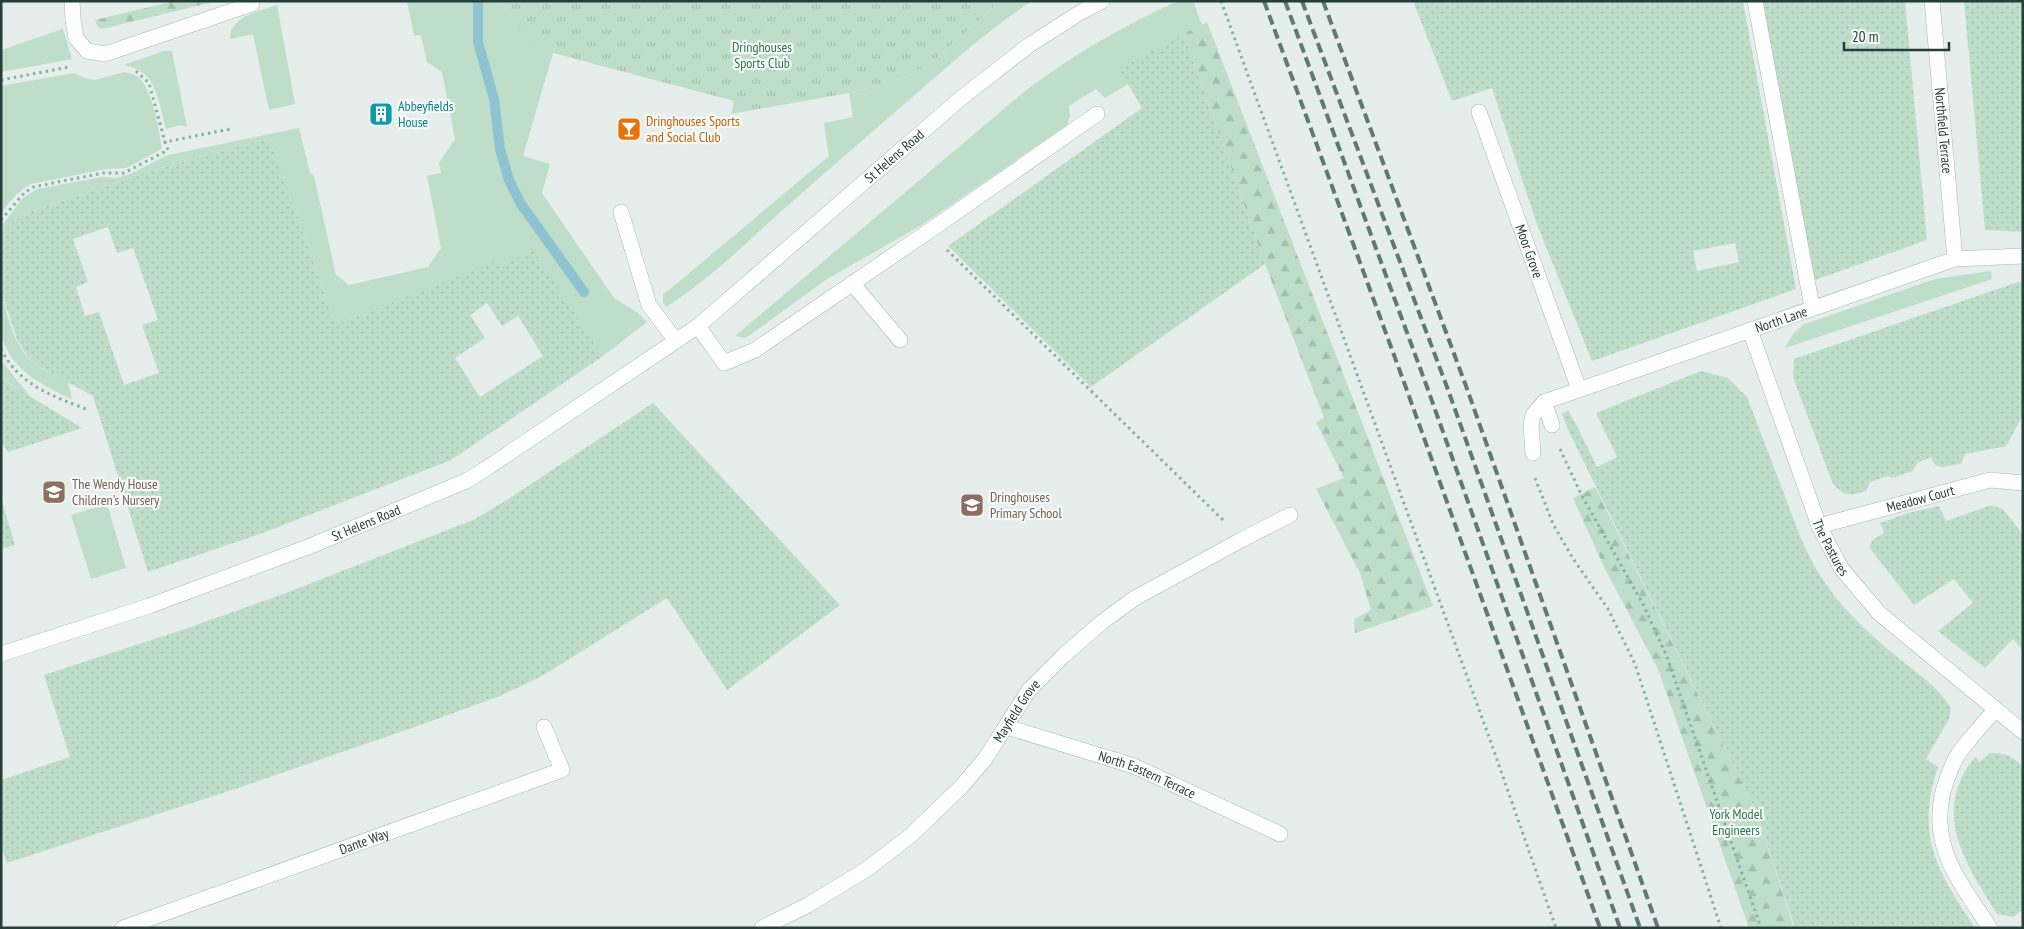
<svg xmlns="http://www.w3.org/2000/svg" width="2024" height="929" font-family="'PT Sans Narrow',sans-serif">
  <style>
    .grass { fill: #bedec9 }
    .forest { fill: url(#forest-firs) }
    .park { fill: url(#park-tufts) }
    .garden { fill: url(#garden-dots); fill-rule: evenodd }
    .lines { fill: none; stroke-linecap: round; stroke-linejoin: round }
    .stream { stroke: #8ec3d1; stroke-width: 10 }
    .lane-casing { stroke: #a7b6b1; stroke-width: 16 }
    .street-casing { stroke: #a7b6b1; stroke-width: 16 }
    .secondary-casing { stroke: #a3b9b3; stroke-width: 16 }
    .path { stroke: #86b0a5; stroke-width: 3; stroke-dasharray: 2.5 4; stroke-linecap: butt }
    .lane { stroke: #fff; stroke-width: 15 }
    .street { stroke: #fff; stroke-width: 15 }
    .secondary { stroke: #fff; stroke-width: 15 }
    .rail { stroke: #5f7a74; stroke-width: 4; stroke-dasharray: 10 5; stroke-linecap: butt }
    .labels { text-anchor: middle; stroke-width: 4.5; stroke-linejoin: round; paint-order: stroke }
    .park-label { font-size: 14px; fill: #2f754e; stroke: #f5faf8 }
    .culture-label { font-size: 14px; fill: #0d838f; stroke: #f5faf8; text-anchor: start }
    .food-label { font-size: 14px; fill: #c56008; stroke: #f5faf8; text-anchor: start }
    .street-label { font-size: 14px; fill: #243f39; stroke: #f5faf8 }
    .education-label { font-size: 14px; fill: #785e54; stroke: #f5faf8; text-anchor: start }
  </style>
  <defs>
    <pattern id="forest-firs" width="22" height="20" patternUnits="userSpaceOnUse" patternTransform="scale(1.25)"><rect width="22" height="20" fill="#bedec9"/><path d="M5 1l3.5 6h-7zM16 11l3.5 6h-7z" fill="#a3c0ad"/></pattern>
    <pattern id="park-tufts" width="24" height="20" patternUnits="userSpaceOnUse" patternTransform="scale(1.25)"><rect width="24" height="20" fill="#bedec9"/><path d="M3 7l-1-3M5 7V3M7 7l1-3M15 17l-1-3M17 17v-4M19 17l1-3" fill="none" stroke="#a3c0ad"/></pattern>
    <pattern id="garden-dots" width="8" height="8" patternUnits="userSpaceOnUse" patternTransform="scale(1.25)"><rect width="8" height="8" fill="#bedec9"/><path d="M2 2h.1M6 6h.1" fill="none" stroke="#a3c0ad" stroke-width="1.8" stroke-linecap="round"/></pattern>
  </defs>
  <rect width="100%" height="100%" fill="#e5eeea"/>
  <path class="grass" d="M 407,1 L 502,1 C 513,28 528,39 553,53 L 523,156 L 550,164 L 542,193 L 614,298 L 638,313 L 647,322 L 603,356 L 533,251 L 500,266 L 497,262 L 335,325 L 270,138 L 143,173 L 25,214 L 15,220 L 1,234 L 1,227 L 22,199 L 37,189 L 102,177 L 116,178 L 130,174 L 168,155 L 299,128 L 310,173 L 314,176 L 336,275 L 349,285 L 428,267 L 441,248 L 427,176 L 441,173 L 439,163 L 455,139 L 442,72 L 427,62 L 421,35 L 414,36 Z
    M 1000,1 L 1032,1 C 991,28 954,61 917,93 C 870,134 823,174 777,215 C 741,248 707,281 666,307 L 663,303 L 663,295 L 829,156 L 824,123 L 853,117 L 849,93 L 906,77 L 937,58 Z
    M 1178,1 L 1193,1 L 1202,25 L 1120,69 L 1128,84 L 1105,98 L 1096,89 L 1069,106 L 1070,116 L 1067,125 L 920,226 L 827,279 L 750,335 L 744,338 L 735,336 L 1024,92 C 1072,55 1123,26 1178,1 Z
    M 277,5 L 295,104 L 269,110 L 253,34 L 230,39 C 230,16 260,11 277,5 Z
    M 63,29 L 72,59 L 1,72 L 1,50 Z
    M 164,51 L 172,51 L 187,127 L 180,125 L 166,129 C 158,101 157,70 124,65 Z
    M 124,72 C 129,73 134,74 138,77 C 153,90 159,131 162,149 L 126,168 L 106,169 L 31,184 C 18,191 9,202 1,214 L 1,86 L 74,73 L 87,79 L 95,80 Z
    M 1991,271 L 1992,279 L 1785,348 C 1790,338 1795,330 1805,324 L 1935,279 Z
    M 1,291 C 8,316 14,349 36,365 C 46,372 58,376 68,382 L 72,399 C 43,386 12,370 2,338 C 0,326 1,304 1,291 Z
    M 1,360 L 31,398 L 1,377 Z
    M 107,504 L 126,568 L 91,579 L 71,515 Z"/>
  <path class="forest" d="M 175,1 L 217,1 L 102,29 L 97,26 L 95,20 Z
    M 1207,22 L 1433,606 L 1355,633 L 1354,619 L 1371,610 L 1360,573 L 1316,489 L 1344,478 L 1316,422 L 1324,418 L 1265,264 L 1184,34 Z
    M 1595,487 L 1756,811 L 1794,928 L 1749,928 L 1658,669 L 1605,569 L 1573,498 Z"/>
  <path class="park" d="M 502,1 L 1000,1 L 937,58 L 906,77 L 849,93 L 731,114 L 734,101 L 553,53 C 524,37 515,32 502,1 Z"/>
  <path class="garden" d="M 1413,1 L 1743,1 L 1796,289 L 1592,361 L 1536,222 L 1492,88 L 1452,101 ZM 1735,243 L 1739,262 L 1697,271 L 1693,251 Z
    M 1761,1 L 1905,1 L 1927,240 L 1815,280 Z
    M 1964,1 L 2023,1 L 2023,232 L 1985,230 Z
    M 1184,34 L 1265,264 L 1091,387 L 948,246 L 1142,108 L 1119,69 Z
    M 270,138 L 335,325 L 497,261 L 500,266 L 533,250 L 603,356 L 451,460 L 260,534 L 148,572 L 93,396 L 36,365 L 27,356 L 17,339 L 1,291 L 1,234 L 15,220 L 25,214 L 143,173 ZM 108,227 L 117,253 L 133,248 L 158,320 L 142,325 L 159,373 L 124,385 L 99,312 L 85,316 L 76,287 L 88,282 L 73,239 ZM 487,303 L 502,326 L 518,316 L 543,356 L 480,397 L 455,358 L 485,338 L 470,315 Z
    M 2018,282 L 2023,282 L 2023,415 L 2006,446 L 1965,454 L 1961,464 L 1941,467 L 1935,465 L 1931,457 L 1917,463 L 1913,471 L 1892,478 L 1888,476 L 1870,482 L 1866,491 C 1849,496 1846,497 1833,484 L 1793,377 L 1794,359 Z
    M 1701,371 L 1728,378 L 1747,397 L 1802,541 C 1823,590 1855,622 1896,656 C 1915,672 1938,686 1951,708 L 1949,719 L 1926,759 L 1938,767 C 1915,836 1937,871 1975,928 L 1795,928 L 1756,811 L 1570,434 L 1562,414 L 1568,410 L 1579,430 L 1597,467 L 1617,457 L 1596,413 Z
    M 1,377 L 13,386 L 82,428 L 8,452 L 1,443 Z
    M 653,403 L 840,605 L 727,690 L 667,598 L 542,676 L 500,696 L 426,723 L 241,787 L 7,863 L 1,845 L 1,780 L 70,757 L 44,675 L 188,628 L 286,593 L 473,520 L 507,500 Z
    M 1,498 L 15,545 L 1,549 Z
    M 1992,505 L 2004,510 L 2023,535 L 2023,651 L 2013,639 L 1985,668 L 1938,631 L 1973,603 L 1954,579 L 1914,605 L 1869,547 L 1873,540 L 1884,533 L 1880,523 L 1908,513 L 1939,506 L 1946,521 Z
    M 1990,753 C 2005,753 2013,756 2023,767 L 2023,910 L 2013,917 L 1997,914 C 1966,864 1930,813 1975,757 L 1980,762 Z"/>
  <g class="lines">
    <path class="stream" d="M 478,1 L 478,42 L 494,99 L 500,149 L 509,180 L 521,204 L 584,292"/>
    <g class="lane-casing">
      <path id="lane" d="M 1755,1 L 1812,307
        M 73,20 L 76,38 L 87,51 L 105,54 L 252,4
        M 621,212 L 649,305 L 676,341
        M 852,283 L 900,340
        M 1544,402 L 1552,425
        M 1533,453 L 1531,425 L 1533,415 L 1544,402"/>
    </g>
    <g class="street-casing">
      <g id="street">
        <path d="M 72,1 L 73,20"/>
        <path id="s1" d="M 1932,1 L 1955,259"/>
        <path id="s2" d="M 1479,112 L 1579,389"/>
        <path d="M 698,326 L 724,363 L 755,350 L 929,231 L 1097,114"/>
        <path id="s3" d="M 1750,330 L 1819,526 L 1841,568 L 1879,613 L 2023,732"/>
        <path id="s4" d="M 1544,402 L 1955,259 L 2023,256"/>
        <path id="s5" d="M 1819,526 L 1990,480 L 2023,483"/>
        <path id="s6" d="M 1007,727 L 1134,766 L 1280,834"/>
        <path id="s7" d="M 123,928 L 562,770 L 544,727"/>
        <path id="s8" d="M 762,928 L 808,905 L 867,869 L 910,836 L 962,786 L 985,759 L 1029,690 L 1062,657 L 1102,622 L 1135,598 L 1243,539 L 1290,515"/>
        <path d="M 1990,928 C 1960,882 1928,846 1944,788 C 1948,775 1953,761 1961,750 C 1972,736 1984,722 1996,709"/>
      </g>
    </g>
    <g class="secondary-casing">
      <g id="secondary">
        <path id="s9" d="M 1,654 L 149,606 L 308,547 L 466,481 L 487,468 L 698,326 L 960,99 L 1028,46 L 1076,15 L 1102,1"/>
      </g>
    </g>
    <path class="path" d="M 1221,1 L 1488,734 L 1556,928
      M 136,71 L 149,83 L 165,142
      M 1,80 L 69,67
      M 1,220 L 24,193 L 33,187 L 103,173 L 124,173 L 168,150 L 165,142 L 231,129
      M 947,250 L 1223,520
      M 1,349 C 18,384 52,396 86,409
      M 1560,449 L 1581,494 L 1644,606 L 1667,657 L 1761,928
      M 1535,478 L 1553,524 L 1572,557 L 1608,609 L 1635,664 L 1721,928"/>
    <use href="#lane" class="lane"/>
    <use href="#street" class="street"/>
    <use href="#secondary" class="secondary"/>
    <path class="rail" d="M 1264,1 L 1405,385 L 1600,928
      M 1285,1 L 1427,387 L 1620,928
      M 1302,1 L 1447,387 L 1640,928
      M 1323,1 L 1466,386 L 1658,928"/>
  </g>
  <defs>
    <g id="building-square" transform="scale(1.25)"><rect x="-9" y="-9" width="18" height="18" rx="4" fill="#0f9aa8" stroke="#f5faf8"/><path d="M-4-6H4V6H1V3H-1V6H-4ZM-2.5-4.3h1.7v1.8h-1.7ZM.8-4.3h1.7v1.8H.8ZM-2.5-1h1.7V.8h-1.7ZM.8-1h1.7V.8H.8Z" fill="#fff"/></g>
    <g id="bar-square" transform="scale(1.25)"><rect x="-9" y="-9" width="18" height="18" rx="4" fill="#e8710a" stroke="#f5faf8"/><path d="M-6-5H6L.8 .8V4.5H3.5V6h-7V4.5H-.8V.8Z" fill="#fff"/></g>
    <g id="school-square" transform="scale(1.25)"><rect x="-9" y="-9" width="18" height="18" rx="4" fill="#8d6e63" stroke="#f5faf8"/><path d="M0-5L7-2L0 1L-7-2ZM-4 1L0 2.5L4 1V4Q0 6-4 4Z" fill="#fff"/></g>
  </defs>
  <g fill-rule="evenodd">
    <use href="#building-square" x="381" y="114"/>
    <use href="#bar-square" x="629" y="129"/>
    <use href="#school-square" x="54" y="492"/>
    <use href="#school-square" x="972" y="505"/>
  </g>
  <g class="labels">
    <g class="park-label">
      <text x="762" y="52">Dringhouses<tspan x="762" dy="16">Sports Club</tspan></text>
      <text x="1736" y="819">York Model<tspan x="1736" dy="16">Engineers</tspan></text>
    </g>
    <g class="culture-label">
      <text x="398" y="111">Abbeyfields<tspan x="398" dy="16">House</tspan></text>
    </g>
    <g class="food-label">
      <text x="646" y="126">Dringhouses Sports<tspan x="646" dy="16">and Social Club</tspan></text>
    </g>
    <g class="street-label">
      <text dy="5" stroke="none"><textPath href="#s1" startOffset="130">Northfield Terrace</textPath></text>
      <text dy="5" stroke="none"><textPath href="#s9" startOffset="1035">St Helens Road</textPath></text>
      <text dy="5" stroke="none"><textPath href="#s2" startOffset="148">Moor Grove</textPath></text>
      <text dy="5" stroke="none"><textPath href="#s4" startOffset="251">North Lane</textPath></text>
      <text dy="5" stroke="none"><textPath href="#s5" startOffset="105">Meadow Court</textPath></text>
      <text dy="5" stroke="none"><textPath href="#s9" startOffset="388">St Helens Road</textPath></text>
      <text dy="5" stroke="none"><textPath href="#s3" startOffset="232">The Pastures</textPath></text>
      <text dy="5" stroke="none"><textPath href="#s8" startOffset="340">Mayfield Grove</textPath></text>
      <text dy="5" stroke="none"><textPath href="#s6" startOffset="148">North Eastern Terrace</textPath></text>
      <text dy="5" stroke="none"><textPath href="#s7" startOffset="256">Dante Way</textPath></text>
    </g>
    <g class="education-label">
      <text x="72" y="489">The Wendy House<tspan x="72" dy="16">Children's Nursery</tspan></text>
      <text x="990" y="502">Dringhouses<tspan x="990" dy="16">Primary School</tspan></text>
    </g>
  </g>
  <rect width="2024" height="929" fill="none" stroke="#243f39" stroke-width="5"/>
  <path d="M1844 42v8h105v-8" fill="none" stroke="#243f39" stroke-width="2.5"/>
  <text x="1852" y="42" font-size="15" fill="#243f39" stroke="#f5faf8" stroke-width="4" paint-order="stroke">20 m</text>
</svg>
